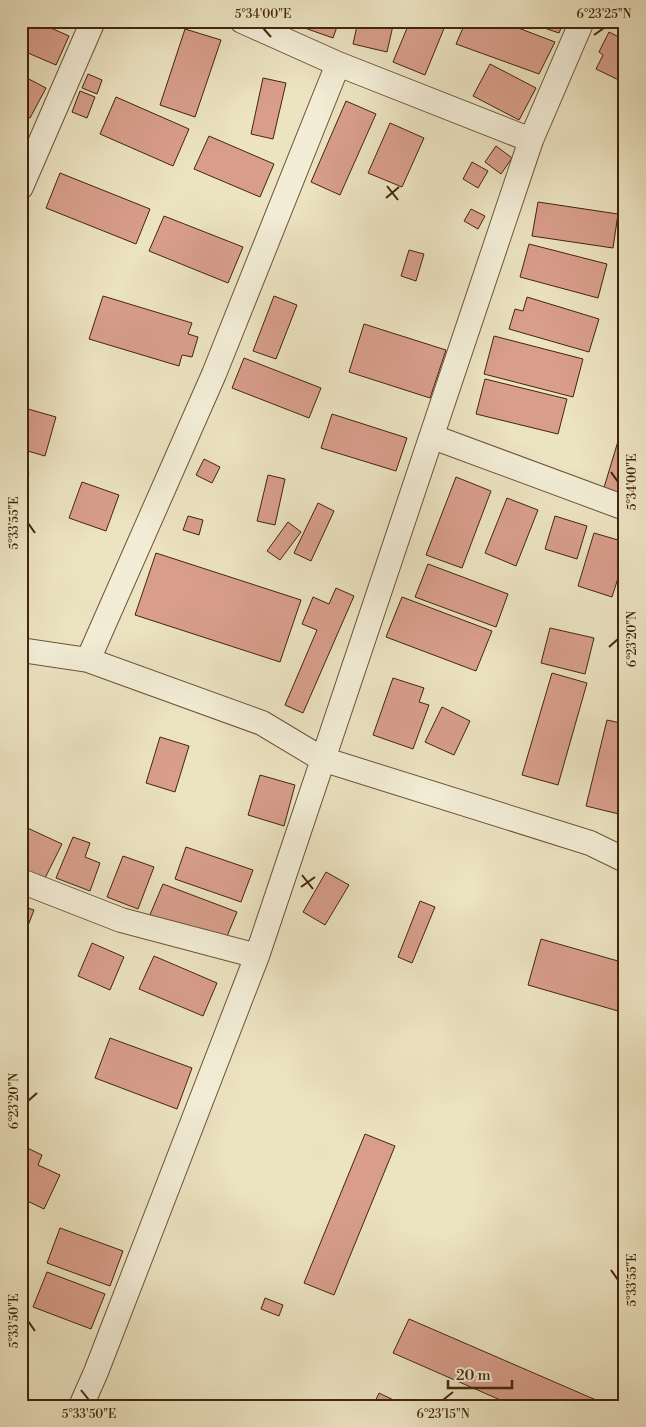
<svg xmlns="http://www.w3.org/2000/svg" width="646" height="1427" font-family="'Libre Bodoni',serif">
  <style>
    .building { fill: #d89e8b; stroke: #42250b }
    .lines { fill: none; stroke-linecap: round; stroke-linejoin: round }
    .minor-casing { stroke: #6c5438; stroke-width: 26 }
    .minor { stroke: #f3edd7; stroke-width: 24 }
    .ticks { fill: none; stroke: #42250b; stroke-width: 2 }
    .neatline { fill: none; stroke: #42250b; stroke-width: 2 }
    .ticks-label { font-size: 12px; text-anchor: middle; fill: #42250b }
  </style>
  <rect width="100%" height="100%" fill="#ece3c1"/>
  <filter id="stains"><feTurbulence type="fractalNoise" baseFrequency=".004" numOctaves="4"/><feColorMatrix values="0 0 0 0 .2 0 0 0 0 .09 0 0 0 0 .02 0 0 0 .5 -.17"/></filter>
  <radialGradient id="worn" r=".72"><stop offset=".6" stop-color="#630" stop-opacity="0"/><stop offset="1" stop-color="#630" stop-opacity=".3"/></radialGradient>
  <path class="building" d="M 21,21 L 35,21 L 69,36 L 56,65 L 21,50 Z
    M 301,21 L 339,21 L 333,38 L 299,26 Z
    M 358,21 L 394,21 L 387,52 L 353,44 Z
    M 410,21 L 447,21 L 425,75 L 393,62 Z
    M 466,21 L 500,21 L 555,42 L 539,74 L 456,44 Z
    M 524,21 L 564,21 L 559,33 Z
    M 185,29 L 221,40 L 195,117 L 160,105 Z
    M 609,32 L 625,40 L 625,83 L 596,69 L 603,55 L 599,52 Z
    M 490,64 L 536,88 L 519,120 L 473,96 Z
    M 88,74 L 102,80 L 97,94 L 82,88 Z
    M 21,75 L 46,88 L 30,118 L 21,113 Z
    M 263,78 L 286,83 L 273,139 L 251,134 Z
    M 80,91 L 95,97 L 87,118 L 72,112 Z
    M 116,97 L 189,129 L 173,166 L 100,134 Z
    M 346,101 L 376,114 L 340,195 L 311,182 Z
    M 390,123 L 424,138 L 402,187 L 368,173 Z
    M 209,136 L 274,164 L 260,197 L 194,169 Z
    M 496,146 L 512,158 L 501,174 L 485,162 Z
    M 472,162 L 488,171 L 478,188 L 463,179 Z
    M 60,173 L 150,209 L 136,244 L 46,208 Z
    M 538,202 L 618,214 L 613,248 L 532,236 Z
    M 471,209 L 485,216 L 478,229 L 464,221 Z
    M 164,216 L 243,247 L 228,283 L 149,251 Z
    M 529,244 L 607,264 L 598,298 L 520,277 Z
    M 409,250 L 424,254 L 416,281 L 401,276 Z
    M 103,296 L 192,323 L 188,334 L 198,337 L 192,357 L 182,355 L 179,366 L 89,339 Z
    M 274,296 L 297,305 L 276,359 L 253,351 Z
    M 527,297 L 599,319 L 589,352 L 509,329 L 515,309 L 523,311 Z
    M 364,324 L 446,350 L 430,398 L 349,372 Z
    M 494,336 L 583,359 L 573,397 L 484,374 Z
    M 244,358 L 321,388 L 309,418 L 232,388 Z
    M 485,379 L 567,399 L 558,434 L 476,414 Z
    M 21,407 L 56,417 L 45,456 L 21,449 Z
    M 332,414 L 407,438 L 396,471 L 321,448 Z
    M 619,438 L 625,440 L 625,500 L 602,494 Z
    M 204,459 L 220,467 L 212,483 L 196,475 Z
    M 21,470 L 29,473 L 28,476 L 21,474 Z
    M 268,475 L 285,479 L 275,525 L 257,521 Z
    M 456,477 L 491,491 L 462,568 L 426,555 Z
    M 82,482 L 119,495 L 106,531 L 69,518 Z
    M 507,498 L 538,510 L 516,566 L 485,553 Z
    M 318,503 L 334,511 L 311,561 L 294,553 Z
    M 188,516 L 203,520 L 199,535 L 183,530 Z
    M 555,516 L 587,526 L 577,559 L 545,549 Z
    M 21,521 L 27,523 L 21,542 Z
    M 288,522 L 301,532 L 280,560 L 267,551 Z
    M 594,533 L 625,542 L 625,556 L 612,597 L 578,586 Z
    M 156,553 L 301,600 L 280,662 L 135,615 Z
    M 428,564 L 508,594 L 496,627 L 415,597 Z
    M 336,588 L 354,596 L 303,713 L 285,705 L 317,630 L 302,624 L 313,597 L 329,604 Z
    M 402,597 L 492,631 L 476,671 L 386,637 Z
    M 621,621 L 625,622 L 625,641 L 618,639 Z
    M 550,628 L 594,638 L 585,674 L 541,663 Z
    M 552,673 L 587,683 L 558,785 L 522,775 Z
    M 393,678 L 424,688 L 419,702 L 429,705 L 413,749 L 373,735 Z
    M 442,707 L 470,721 L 454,755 L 425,742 Z
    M 607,720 L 625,724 L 623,815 L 586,806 Z
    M 160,737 L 189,746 L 175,792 L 146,783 Z
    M 260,775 L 295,785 L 284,826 L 248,815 Z
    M 21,825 L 62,844 L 41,886 L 21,876 Z
    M 73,837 L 90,843 L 85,857 L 100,863 L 90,891 L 56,878 Z
    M 186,847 L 253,870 L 241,902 L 175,879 Z
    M 123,856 L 154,867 L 138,909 L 107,897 Z
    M 326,872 L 349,885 L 325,925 L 303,912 Z
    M 163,884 L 237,912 L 223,946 L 149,917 Z
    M 420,901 L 435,907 L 412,963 L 398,957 Z
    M 21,906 L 34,910 L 21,944 Z
    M 541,939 L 625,963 L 625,1013 L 528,985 Z
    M 92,943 L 124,957 L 110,990 L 78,976 Z
    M 154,956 L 217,983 L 203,1016 L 139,989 Z
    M 110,1038 L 192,1068 L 177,1109 L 95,1078 Z
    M 365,1134 L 395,1146 L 334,1295 L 304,1283 Z
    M 21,1145 L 42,1155 L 38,1165 L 60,1175 L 44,1209 L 21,1198 Z
    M 60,1228 L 123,1251 L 110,1286 L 47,1263 Z
    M 47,1272 L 105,1294 L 91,1329 L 33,1307 Z
    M 265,1298 L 283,1305 L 279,1316 L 261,1309 Z
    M 409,1319 L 603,1403 L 601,1406 L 514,1406 L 393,1353 Z
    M 379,1393 L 406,1406 L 373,1406 Z"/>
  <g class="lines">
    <g class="minor-casing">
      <path id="minor" d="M 242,21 L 338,64
        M 21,187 L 93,21
        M 433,437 L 625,508
        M 21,650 L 88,660 L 262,723 L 322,759 L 590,843 L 625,860
        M 88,660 L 214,374 L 338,64 L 531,140
        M 21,881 L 121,920 L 257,956
        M 81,1406 L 96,1372 L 257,956 L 531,140 L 582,21"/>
    </g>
    <use href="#minor" class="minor"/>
  </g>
  <path class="ticks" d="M 263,28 L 271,37M 594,35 L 604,28M 387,186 L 398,200M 386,198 L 399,187M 611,472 L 618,482M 28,523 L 35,533M 609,647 L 618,639M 302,875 L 313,889M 301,887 L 315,877M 28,1101 L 37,1093M 611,1270 L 618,1280M 28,1321 L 35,1331M 81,1390 L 89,1400M 443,1400 L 453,1392"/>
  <rect width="646" height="1427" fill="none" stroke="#ece3c1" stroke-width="55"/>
  <path d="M448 1380v8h64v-8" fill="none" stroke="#42250b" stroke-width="2.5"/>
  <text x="456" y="1380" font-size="15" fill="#42250b" stroke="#f3edd7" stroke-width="4" paint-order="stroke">20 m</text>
  <rect x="28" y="28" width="590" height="1372" class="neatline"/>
  <g class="ticks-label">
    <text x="263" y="18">5°34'00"E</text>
    <text x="604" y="18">6°23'25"N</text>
    <text transform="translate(632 482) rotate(-90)" y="4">5°34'00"E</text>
    <text transform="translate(14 523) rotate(-90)" y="4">5°33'55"E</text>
    <text transform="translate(632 639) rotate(-90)" y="4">6°23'20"N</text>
    <text transform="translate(14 1101) rotate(-90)" y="4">6°23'20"N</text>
    <text transform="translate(632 1280) rotate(-90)" y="4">5°33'55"E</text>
    <text transform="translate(14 1321) rotate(-90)" y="4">5°33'50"E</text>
    <text x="89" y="1418">5°33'50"E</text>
    <text x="443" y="1418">6°23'15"N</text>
  </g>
  <rect width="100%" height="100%" filter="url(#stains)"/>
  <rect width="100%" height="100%" fill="url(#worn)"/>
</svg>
